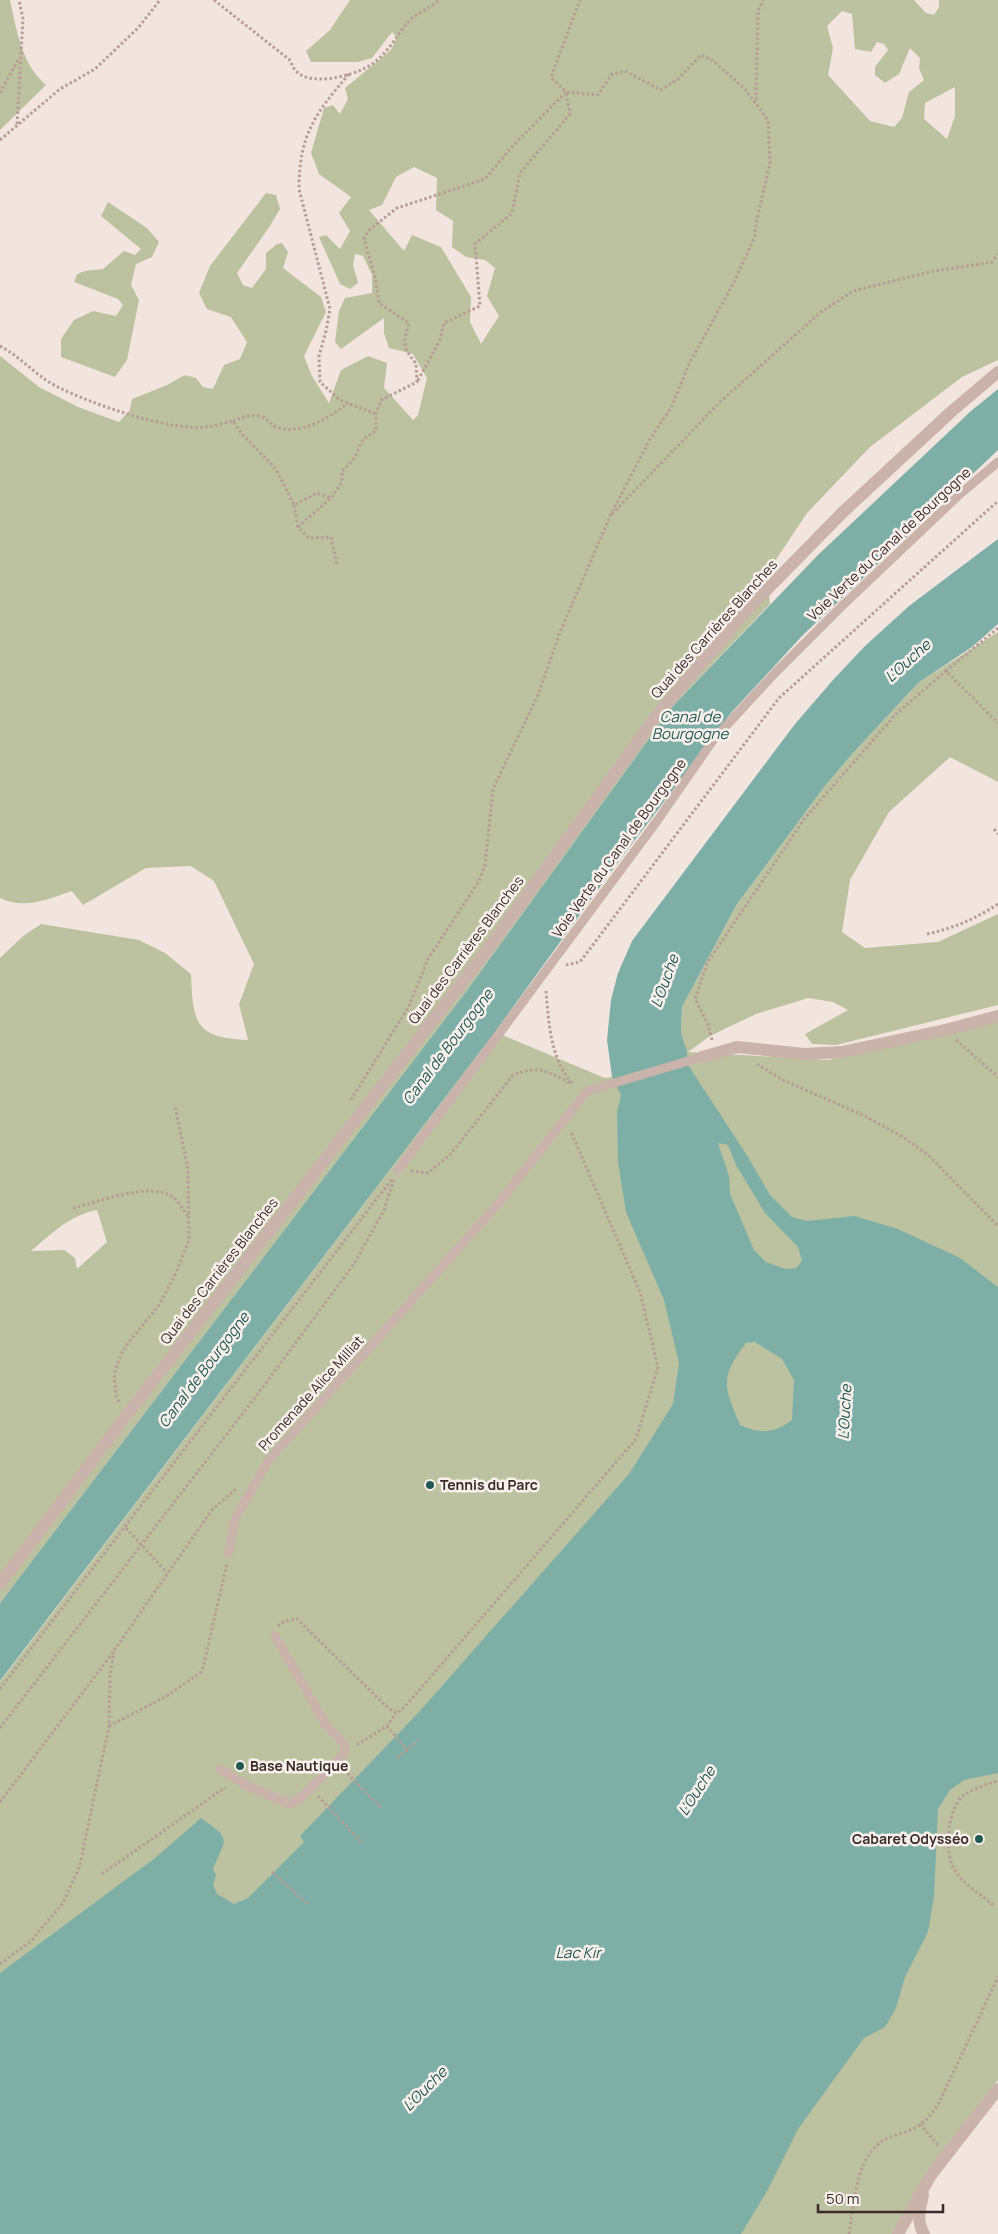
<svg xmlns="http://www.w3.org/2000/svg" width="998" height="2234" font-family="Manrope,sans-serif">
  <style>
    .green { fill: #bcc19f; fill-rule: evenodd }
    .water { fill: #7eafa7; fill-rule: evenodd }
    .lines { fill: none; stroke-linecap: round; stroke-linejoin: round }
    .path { stroke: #b69d95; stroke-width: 3; stroke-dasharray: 2.5 2.5; stroke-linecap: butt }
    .service { stroke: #cab3ab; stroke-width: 9 }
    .minor { stroke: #cab3ab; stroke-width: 12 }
    .tertiary { stroke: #cab3ab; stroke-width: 12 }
    .poi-dot { fill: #205952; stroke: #faf0eb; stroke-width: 2 }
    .labels { text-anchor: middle; stroke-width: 5; stroke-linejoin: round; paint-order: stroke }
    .street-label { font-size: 14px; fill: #382b2a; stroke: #faf0eb }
    .poi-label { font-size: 14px; font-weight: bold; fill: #382b2a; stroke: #faf0eb; text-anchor: start }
    .water-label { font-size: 15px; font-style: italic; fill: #205952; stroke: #faf0eb }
  </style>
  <rect width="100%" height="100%" fill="#f2e5df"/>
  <path class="green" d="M 0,0 L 10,0 C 17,31 21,63 46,85 L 0,130 Z
    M 350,0 L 914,0 L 926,13 L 934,15 L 939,7 L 939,0 L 998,0 L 998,360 L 962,377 L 870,447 L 807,513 L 767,573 L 770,604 L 672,707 L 468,989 L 0,1603 L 0,958 L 22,937 L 41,924 L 139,940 L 165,953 L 191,974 C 193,1023 195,1038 248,1040 L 239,1004 L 254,964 L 214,881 L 191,866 L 146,868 L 83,905 L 72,891 C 48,899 25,910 0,898 L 0,356 L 39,387 L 78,407 L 119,422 L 130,410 L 132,399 L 167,385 L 185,375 L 196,378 L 203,387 L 213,389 L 224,365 L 240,359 L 247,342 L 231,317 L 207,309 L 199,293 L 210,266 L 266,193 L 276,195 L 280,209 L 270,226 L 237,273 L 243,285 L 252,288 L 266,269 L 266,253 L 277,244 L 282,243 L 288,252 L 283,268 L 321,297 L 326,312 L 304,356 L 312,376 L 329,403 L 341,370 L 368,356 L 387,363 L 384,388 L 413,420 L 418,415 L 427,378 L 413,354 L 389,348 L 384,333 L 384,318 L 341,349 L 335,342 L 339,311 L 345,298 L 372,293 L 372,275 L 363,256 L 355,254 L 353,265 L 358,283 L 350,289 L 340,284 L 319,237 L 326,235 L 340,249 L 350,231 L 339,213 L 351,197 L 319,174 L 311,153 L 324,108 L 333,105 L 340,114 L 348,99 L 345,88 L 391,50 L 397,37 L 392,32 L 372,58 L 358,62 L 311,62 L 306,51 L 330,30 ZM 842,11 L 852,14 L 855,49 L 871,52 L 877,42 L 884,44 L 888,50 L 875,67 L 875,75 L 885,83 L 899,74 L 910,48 L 920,58 L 919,68 L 924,80 L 909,92 L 902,118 L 894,127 L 870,121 L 828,75 L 833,48 L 827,26 ZM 955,87 L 955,116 L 947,139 L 924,119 L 925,103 ZM 414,167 L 437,178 L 436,210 L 453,221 L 452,247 L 466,257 L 485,260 L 495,268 L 487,296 L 499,316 L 481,344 L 470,322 L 471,297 L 441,247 L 412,235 L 404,251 L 369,210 L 382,205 L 396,177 ZM 97,1210 L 107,1242 L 77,1269 L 75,1258 L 64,1250 L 31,1251 C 51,1234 70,1215 97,1210 Z
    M 108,202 L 147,228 L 159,242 L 152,257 L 136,264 L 131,285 L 139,300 L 127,360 L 115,377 L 61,357 L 61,339 L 74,320 L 93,311 L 116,316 L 123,305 L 118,299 L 74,282 L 77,274 L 85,271 L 103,269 L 124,251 L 135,255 L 141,249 L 101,216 Z
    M 998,632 L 998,782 L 950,757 L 889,812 L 850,880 L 842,932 L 865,948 L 938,942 L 998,914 L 998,1005 L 836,1045 L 812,1044 L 805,1034 L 848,1010 L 833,1002 L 808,998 L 756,1014 L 710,1036 L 688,1052 L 828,1060 L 998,1021 L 998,2080 L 943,2151 L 896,2234 L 0,2234 L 0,1682 L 495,1032 L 605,1078 L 612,1077 L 681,1033 L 682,1007 L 737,904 L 825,786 L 853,753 L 918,683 Z"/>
  <path class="water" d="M 998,389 L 998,450 L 802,636 L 731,713 L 613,869 L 495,1032 L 0,1681 L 0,1603 L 468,989 L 672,707 L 819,554 L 971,411 Z
    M 998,539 L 998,624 L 972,647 L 918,683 L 853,753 L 825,786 L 737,904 L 682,1007 L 681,1033 L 687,1052 L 688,1065 L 748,1157 L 770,1195 L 792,1217 L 807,1221 L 854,1216 L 898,1229 L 960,1258 L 998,1287 L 998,1773 L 964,1780 L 950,1790 L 938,1809 L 934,1897 L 928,1932 L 905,1977 L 896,2008 L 885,2027 L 864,2038 L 798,2129 L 766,2193 L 741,2234 L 0,2234 L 0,1973 L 155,1858 L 201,1818 C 231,1840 227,1835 213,1869 L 216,1875 L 213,1885 L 217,1894 L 234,1904 L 248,1898 L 304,1842 L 300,1836 L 419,1712 L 629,1474 L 673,1404 L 679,1363 L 664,1300 L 626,1212 L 618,1162 L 617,1112 L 621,1095 L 612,1077 L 607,1040 L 611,1000 L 618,973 L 632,941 L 795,724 L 833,680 L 865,646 L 909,606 ZM 718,1143 L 728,1145 L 736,1165 L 765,1213 L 798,1247 L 802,1261 L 796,1268 L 785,1269 L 766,1262 L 754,1250 L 730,1194 L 729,1176 ZM 755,1342 L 782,1359 L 794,1380 L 792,1420 C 773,1434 761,1434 740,1425 C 724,1387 719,1378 746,1343 Z"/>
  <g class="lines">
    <path class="path" d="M 214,0 L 291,61 C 297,91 351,77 369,66 C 386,56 396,37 407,23 C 415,14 430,8 439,0
      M 349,74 C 315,114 299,135 299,189 L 330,309 L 326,331 L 319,356 L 320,382 L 340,400 L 376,414
      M 0,93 L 18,60
      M 756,100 L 758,11 L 763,0
      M 17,124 L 23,19 L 19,0
      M 0,140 L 60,89 L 95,69 L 138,28 L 160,0
      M 0,346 C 21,357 35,375 56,386 C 88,403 172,432 207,427 C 216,426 224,423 233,421 L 241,433 L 276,469 L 294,505 L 317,493 L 331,498 L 342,482 L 342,471 C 346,466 354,461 356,455 C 363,440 360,440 376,431 L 376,414 L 381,400 L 417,382 L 416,363 C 402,348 403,342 409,323 L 379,303 L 375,277 L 364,239 L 368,231 L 397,208 L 485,179 L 511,148 L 566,92 L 551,77 L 580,0
      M 233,421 C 243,417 253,413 263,417 C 268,419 271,425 276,427 C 300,436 329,418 348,403
      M 294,505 L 298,527 L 309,538 L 331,537 L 337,565
      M 612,514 L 720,402 L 821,312 L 853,291 L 929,272 L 992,262 L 998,254
      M 298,527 L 331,498
      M 998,628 L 946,671 L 998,723
      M 994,829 L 998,834
      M 927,934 C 954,928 975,919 998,904
      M 566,965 L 580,962 L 779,698 L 998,501
      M 546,991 C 549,1024 550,1059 573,1084
      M 712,1040 L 708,1024 L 695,999 L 707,963 L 805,818 L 896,714 L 946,671
      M 956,1040 L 998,1077
      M 757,1064 L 783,1080 L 861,1114 L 903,1137 L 927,1154 L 998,1226
      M 351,1100 L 409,1006 L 428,959 L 479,881 L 485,865 L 493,789 L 538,695 L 560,632 L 612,512 L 650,439 L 672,406 L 689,364 L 734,282 L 755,236 L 755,228 L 770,163 L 768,120 L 745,89 L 712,60 L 701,55 L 678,79 L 661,90 L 625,71 L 612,74 L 598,95 L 566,92 L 570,114 L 520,173 L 512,213 L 475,244 L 480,306 L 444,323 L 440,340 L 417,382
      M 411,1171 L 428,1173 L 450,1155 L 513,1075 C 538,1065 548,1071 570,1083
      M 73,1208 C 99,1202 150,1181 173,1197 C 179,1201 183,1211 188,1216
      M 119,1402 L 116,1395 L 114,1375 L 119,1359 L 128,1343 L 159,1305 L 175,1275 L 189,1240 L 188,1169 L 175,1106
      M 126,1528 L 167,1573
      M 278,1626 L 285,1621 L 297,1619 L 386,1706 L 396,1713 L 402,1710 L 636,1439 L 658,1367 L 640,1292 L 571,1132
      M 0,1689 L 392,1179
      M 109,1726 L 165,1697 L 200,1673 L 203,1668 L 227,1563
      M 387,1726 L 407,1750 L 419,1740
      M 0,1728 L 257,1395 L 354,1264 L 384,1210 L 394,1180
      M 357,1745 L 387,1726 L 396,1713
      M 397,1758 L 407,1750
      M 344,1770 L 382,1809
      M 318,1796 L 362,1843
      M 0,1802 L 108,1659 L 212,1510 L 237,1488
      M 272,1872 L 308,1904
      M 102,1874 L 226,1787
      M 993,1905 C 979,1893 959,1882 952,1865 C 945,1849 948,1807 963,1796 C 972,1789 987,1784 998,1781
      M 0,1964 L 31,1941 L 63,1903 L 80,1865 L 109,1726 L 110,1675 L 114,1652
      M 920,2124 L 938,2145
      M 849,2234 C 855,2203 854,2159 884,2140 C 893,2135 904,2133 913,2129 C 924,2124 931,2114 938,2105 L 998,1977"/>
    <path class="service" d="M 398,1170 L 657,821 L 714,739 L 776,672 L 841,607 L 960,494 L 998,462
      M 229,1553 L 234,1521 L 268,1461 L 498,1204 L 587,1091 L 702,1057
      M 220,1769 L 248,1786 L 290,1804 L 302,1797 L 344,1754 L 345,1745 L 326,1725 L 275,1636"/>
    <path class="minor" d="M 702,1057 L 737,1047 L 804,1054 L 842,1052 L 945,1030 L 998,1016
      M 923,2195 C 920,2209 916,2221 924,2234
      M 898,2234 L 931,2175 L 998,2089"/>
    <path class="tertiary" d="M 0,1584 L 125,1417 L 485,953 L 657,715 L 746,611 L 842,513 L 952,411 L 998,372"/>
  </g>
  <g class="poi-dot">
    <circle cx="430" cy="1485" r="5"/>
    <circle cx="240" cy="1766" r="5"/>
    <circle cx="979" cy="1839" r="5"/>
  </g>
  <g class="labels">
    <g class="street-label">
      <text transform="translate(889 544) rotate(-43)" y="5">Voie Verte du Canal de Bourgogne</text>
      <text transform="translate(714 629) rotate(-48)" y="5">Quai des Carrières Blanches</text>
      <text transform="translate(619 848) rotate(-54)" y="5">Voie Verte du Canal de Bourgogne</text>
      <text transform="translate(466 950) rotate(-53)" y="5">Quai des Carrières Blanches</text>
      <text transform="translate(219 1271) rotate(-52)" y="5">Quai des Carrières Blanches</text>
      <text transform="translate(311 1393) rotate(-48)" y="5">Promenade Alice Milliat</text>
    </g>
    <g class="poi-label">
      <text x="440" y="1490">Tennis du Parc</text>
      <text x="250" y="1771">Base Nautique</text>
      <text x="969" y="1844" text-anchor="end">Cabaret Odysséo</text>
    </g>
    <g class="water-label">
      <text transform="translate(908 661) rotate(-42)" y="5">L'Ouche</text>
      <text x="690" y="722">Canal de<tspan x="690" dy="17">Bourgogne</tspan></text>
      <text transform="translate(665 981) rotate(-70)" y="5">L'Ouche</text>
      <text transform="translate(448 1047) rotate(-53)" y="5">Canal de Bourgogne</text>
      <text transform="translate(204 1370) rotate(-53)" y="5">Canal de Bourgogne</text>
      <text transform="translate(845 1412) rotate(-87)" y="5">L'Ouche</text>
      <text transform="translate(697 1791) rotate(-57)" y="5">L'Ouche</text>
      <text x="578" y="1958">Lac Kir</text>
      <text transform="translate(425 2089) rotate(-45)" y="5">L'Ouche</text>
    </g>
  </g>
  <path d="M818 2204v8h125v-8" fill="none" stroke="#382b2a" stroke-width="2.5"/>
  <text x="826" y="2204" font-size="15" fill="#382b2a" stroke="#faf0eb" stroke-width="4" paint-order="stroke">50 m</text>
</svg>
